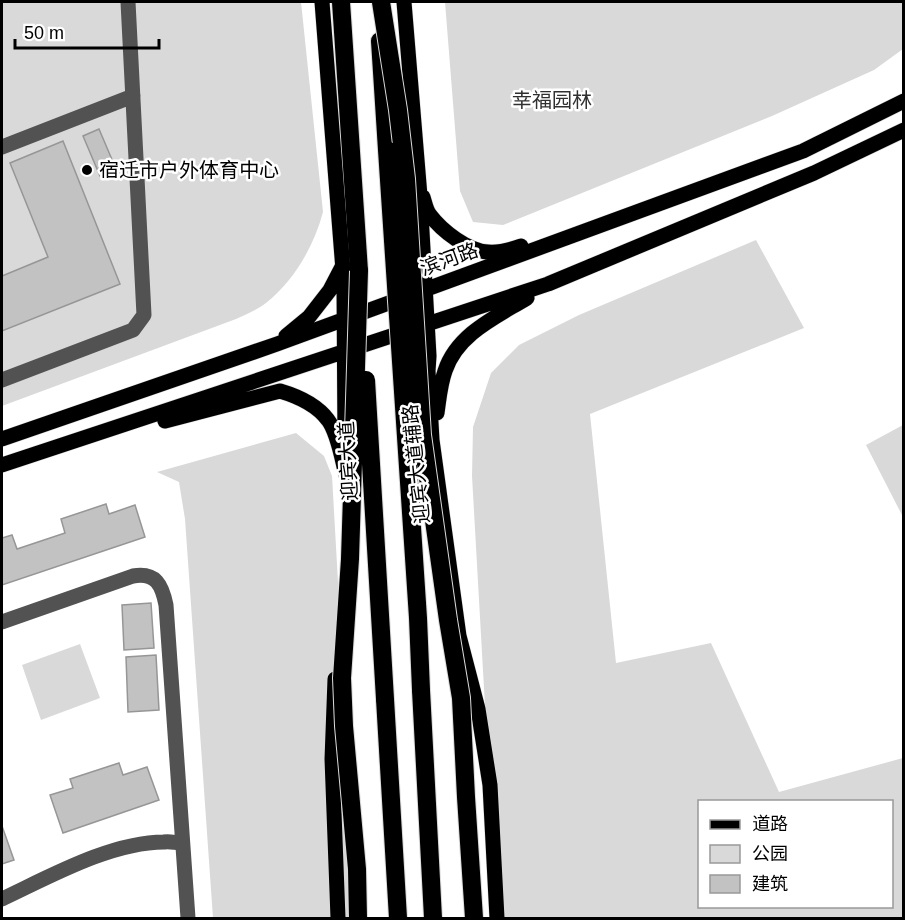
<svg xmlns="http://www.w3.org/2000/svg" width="905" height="920" font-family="Helvetica,'Noto Sans SC',sans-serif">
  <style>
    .green { fill: #d9d9d9; fill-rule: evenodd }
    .building { fill: #c2c2c2; stroke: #969696; stroke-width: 1.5 }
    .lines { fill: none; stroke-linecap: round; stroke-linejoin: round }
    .major-casing { stroke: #dbdbdb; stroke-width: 16 }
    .highway-casing { stroke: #dbdbdb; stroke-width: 20 }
    .minor { stroke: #525252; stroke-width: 15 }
    .major { stroke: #000; stroke-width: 15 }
    .highway { stroke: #000; stroke-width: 18 }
    .highway-bridge-casing { stroke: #dbdbdb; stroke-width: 20; stroke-linecap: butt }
    .highway-bridge { stroke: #000; stroke-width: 18 }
    .poi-dot { fill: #000; stroke: #fff; stroke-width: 2 }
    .labels { text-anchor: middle; stroke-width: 5; stroke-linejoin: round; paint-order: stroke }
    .park-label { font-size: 20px; fill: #303030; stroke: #fff }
    .poi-label { font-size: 20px; fill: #000; stroke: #fff; text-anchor: start }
    .street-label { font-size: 20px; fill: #000; stroke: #fff }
  </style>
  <rect width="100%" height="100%" fill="#fff"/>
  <path class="green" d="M 2,2 L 301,2 L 323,212 C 314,246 294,281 266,303 C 257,310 246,314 236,319 L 2,406 Z
    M 445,2 L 903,2 L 903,49 L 874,70 L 772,116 L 503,225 L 473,222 L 460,191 Z
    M 756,240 L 804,328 L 590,414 L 616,663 L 711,643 L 779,792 L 903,758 L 903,918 L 497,918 L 472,476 L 473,427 L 491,373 L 519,345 L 579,315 ZM 700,802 L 892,802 L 892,906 L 700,906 Z
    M 903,425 L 903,517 L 866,445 Z
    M 296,433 L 324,456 L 332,476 L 357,918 L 213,918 L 185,519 L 179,482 L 157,472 Z
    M 80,644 L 100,698 L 41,720 L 22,665 Z"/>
  <path class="building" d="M 99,129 L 116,169 L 100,176 L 83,136 Z
    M 63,141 L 120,284 L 2,331 L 2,276 L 48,257 L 10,163 Z
    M 106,504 L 109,514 L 135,505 L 145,537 L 2,585 L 2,538 L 12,535 L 17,549 L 65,533 L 61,519 Z
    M 151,603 L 154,648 L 124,650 L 122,605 Z
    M 156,655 L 159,710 L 128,712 L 126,657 Z
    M 119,763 L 123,775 L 147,767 L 159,800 L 63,833 L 50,795 L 73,788 L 70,779 Z
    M 2,826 L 14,860 L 2,864 Z"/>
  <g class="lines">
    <g class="major-casing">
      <path id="major" d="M 322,2 L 344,283 L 345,442
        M 404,2 L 420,196 L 429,356 L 428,371 L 432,440 L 459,636 L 478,709 L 490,785 L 497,918
        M 423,197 C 425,203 426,210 430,215 C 442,231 468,251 488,252 C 500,253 510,250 521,246
        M 286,336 L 309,317 L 330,290 L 342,267
        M 437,413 C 439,400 440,385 445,371 C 457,334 496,317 527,298
        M 165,421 L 280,391 C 297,396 317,405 328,420 C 338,433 342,460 346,475
        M 2,439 L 277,344 L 803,151 L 904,101
        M 2,465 L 548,284 L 814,173 L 904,130
        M 335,679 L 332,759 L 338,918"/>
    </g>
    <g class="highway-casing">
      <path id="highway" d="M 341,2 L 359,271
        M 380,41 L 387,150
        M 421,690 L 433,918
        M 385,699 L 398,918"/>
    </g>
    <path class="minor" d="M 2,147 L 133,96
      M 2,380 L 133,330 L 144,315 L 128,2
      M 2,622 L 133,576 C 156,572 162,585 166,605 L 188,918
      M 2,899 C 49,877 111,842 164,842 C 170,841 176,843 182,843"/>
    <use href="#major" class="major"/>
    <use href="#highway" class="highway"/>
    <g class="highway-bridge-casing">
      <path id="highway-bridge" d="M 381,2 L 398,110 L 406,179 L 422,435 L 448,620 L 461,698 L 466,797 L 474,918
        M 387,150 L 418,618 L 421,690
        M 366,380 L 385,699
        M 358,918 L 357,869 L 344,726 L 342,678 L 350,559 L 359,271"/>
    </g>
    <use href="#highway-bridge" class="highway-bridge"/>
  </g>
  <circle class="poi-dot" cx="87" cy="170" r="6"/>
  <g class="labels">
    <g class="park-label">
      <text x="552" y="107">幸福园林</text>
    </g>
    <g class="poi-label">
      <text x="99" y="177">宿迁市户外体育中心</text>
    </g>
    <g class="street-label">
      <text transform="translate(449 259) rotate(-20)" y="7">滨河路</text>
      <text transform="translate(348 461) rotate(-93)" y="7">迎宾大道</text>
      <text transform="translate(416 464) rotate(-96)" y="7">迎宾大道辅路</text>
    </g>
  </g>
  <rect width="905" height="920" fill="none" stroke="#000000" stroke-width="6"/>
  <rect x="698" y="800" width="195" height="108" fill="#ffffff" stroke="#999999" stroke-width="1.5"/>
  <rect x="710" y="820" width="30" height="9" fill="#000000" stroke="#999999" stroke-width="1.5"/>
  <text x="752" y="830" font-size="18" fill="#000000">道路</text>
  <rect x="710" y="845" width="30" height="18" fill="#d9d9d9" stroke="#999999" stroke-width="1.5"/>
  <text x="752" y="860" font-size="18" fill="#000000">公园</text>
  <rect x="710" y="875" width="30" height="18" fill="#c2c2c2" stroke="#999999" stroke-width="1.5"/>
  <text x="752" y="890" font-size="18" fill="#000000">建筑</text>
  <path d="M15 39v9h144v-9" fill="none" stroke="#000000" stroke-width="3"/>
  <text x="24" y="39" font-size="18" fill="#000000" stroke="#ffffff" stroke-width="4.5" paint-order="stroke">50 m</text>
</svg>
